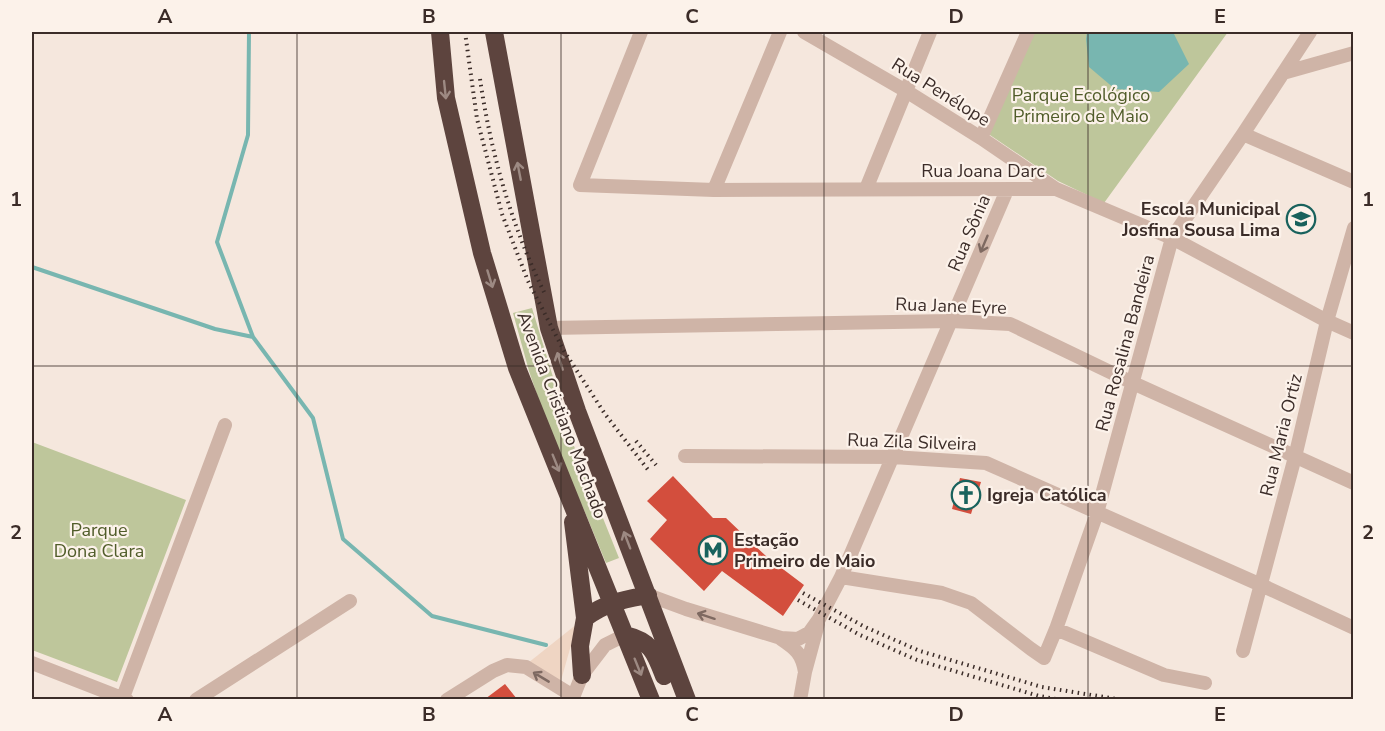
<svg xmlns="http://www.w3.org/2000/svg" width="1385" height="731" font-family="'Nunito Sans',sans-serif">
  <style>
    .green { fill: #bec69b }
    .plaza { fill: #efd5c3 }
    .water { fill: #78b6b0 }
    .lines { fill: none; stroke-linecap: round; stroke-linejoin: round }
    .stream { stroke: #78b6b0; stroke-width: 4 }
    .building { fill: #d34e3d }
    .minor { stroke: #cfb4a7; stroke-width: 14 }
    .highway { stroke: #5d443e; stroke-width: 18 }
    .rail { stroke: #3b2c28; stroke-width: 4; stroke-dasharray: 1.5 4.5; stroke-linecap: butt }
    .oneway { stroke: #9d8a83 }
    .oneway2 { stroke: #7e6961 }
    .grid { fill: none; stroke: #3b2c28; stroke-width: 1.5; stroke-opacity: 0.55 }
    .labels { text-anchor: middle; stroke-width: 4.5; stroke-linejoin: round; paint-order: stroke }
    .street-label { font-size: 18px; fill: #3b2c28; stroke: #fcf2ea }
    .park-label { font-size: 18px; fill: #505c29; stroke: #fcf2ea }
    .poi-label { font-size: 18px; font-weight: bold; fill: #3b2c28; stroke: #fcf2ea; text-anchor: start }
    .neatline { fill: none; stroke: #3b2c28; stroke-width: 2 }
    .grid-label { font-size: 20px; text-anchor: middle; font-weight: bold; fill: #3b2c28 }
  </style>
  <rect width="100%" height="100%" fill="#f5e7dd"/>
  <path class="green" d="M 1031,32 L 1228,32 L 1104,203 L 1058,181 L 987,133 Z
    M 532,308 L 574,446 L 619,558 L 606,563 L 584,510 L 552,439 L 529,371 L 513,313 Z
    M 32,442 L 186,500 L 117,682 L 32,650 Z"/>
  <path class="plaza" d="M 577,624 L 560,684 L 528,663 Z"/>
  <path class="water" d="M 1087,32 L 1173,32 L 1189,64 L 1159,92 L 1115,89 L 1089,67 L 1086,39 Z"/>
  <g class="lines">
    <path class="stream" d="M 249,32 L 248,135 L 217,242 L 253,337 L 313,418 L 343,539 L 432,616 L 546,645
      M 32,267 L 215,329 L 253,337"/>
  </g>
  <path class="building" d="M 673,476 L 713,518 L 726,518 L 767,557 L 804,585 L 783,616 L 722,571 L 704,591 L 650,539 L 667,520 L 647,501 Z
    M 960,478 L 981,482 L 971,514 L 952,509 Z
    M 505,684 L 517,699 L 485,699 Z"/>
  <g class="lines">
    <path class="minor" d="M 641,32 L 580,185 L 714,190 L 1056,189 L 1172,238 L 1327,321 L 1354,333
      M 804,32 L 906,91 L 981,138 L 1056,189
      M 1283,73 L 1354,53
      M 1243,134 L 1354,182
      M 981,138 L 1028,32
      M 866,189 L 930,32
      M 714,190 L 780,32
      M 549,328 L 951,321 L 1010,324 L 1133,383 L 1354,483
      M 685,456 L 893,457 L 986,463 L 1261,585 L 1354,628
      M 841,577 L 942,593 L 971,603 L 1031,649 L 1044,658 L 1056,629 L 1097,513 L 1172,238 L 1243,134 L 1310,32
      M 648,595 L 686,609 L 781,638 L 798,639 L 809,633 L 819,619 L 841,577 L 1007,190
      M 1056,629 L 1164,675 L 1205,683
      M 781,639 C 796,649 802,654 805,672
      M 1243,651 L 1295,457 L 1327,321 L 1354,228
      M 32,663 L 127,700
      M 122,700 L 225,425
      M 196,700 L 350,601
      M 447,700 L 493,671 L 507,665 L 526,667 L 573,696
      M 572,700 L 582,675 L 605,645 L 625,635
      M 800,700 L 805,672 L 818,624"/>
    <path class="highway" d="M 440,32 L 446,98 L 482,253 L 517,368 L 651,700
      M 494,32 L 549,328 L 577,411 L 687,700
      M 573,522 L 585,618 L 580,646 L 582,675
      M 585,618 C 607,602 622,600 648,595
      M 625,635 C 651,641 655,652 664,676"/>
    <path class="rail" d="M 465,32 L 477,119 L 502,214 L 528,281 L 564,351 L 605,414 L 649,471
      M 480,79 C 491,154 512,228 546,296
      M 636,441 L 656,465
      M 803,593 L 865,627 L 920,651 L 1042,687 L 1123,700
      M 798,600 L 860,635 L 917,660 L 1039,696 L 1062,700"/>
  </g>
  <defs><path id="oneway-shaft" d="M-6 0H5M1.5-3L5.5 0L1.5 3" fill="none" stroke-width="1.6" stroke-linecap="round" stroke-linejoin="round" transform="scale(1.5)"/></defs>
  <g class="oneway">
    <use href="#oneway-shaft" transform="translate(445 90) rotate(84)"/>
    <use href="#oneway-shaft" transform="translate(519 171) rotate(-101)"/>
    <use href="#oneway-shaft" transform="translate(490 279) rotate(73)"/>
    <use href="#oneway-shaft" transform="translate(560 361) rotate(-108)"/>
    <use href="#oneway-shaft" transform="translate(556 463) rotate(68)"/>
    <use href="#oneway-shaft" transform="translate(627 540) rotate(-111)"/>
    <use href="#oneway-shaft" transform="translate(638 667) rotate(68)"/>
  </g>
  <g class="oneway2">
    <use href="#oneway-shaft" transform="translate(984 244) rotate(113)"/>
    <use href="#oneway-shaft" transform="translate(706 616) rotate(-162)"/>
    <use href="#oneway-shaft" transform="translate(541 677) rotate(-149)"/>
  </g>
  <path class="grid" d="M 297,32 L 297,700M 561,32 L 561,700M 824,32 L 824,700M 1088,32 L 1088,700M 32,366 L 1354,366"/>
  <defs>
    <g id="school-ring" transform="scale(1.5)"><circle r="9.5" fill="#fcf2ea" stroke="#19625d" stroke-width="1.5"/><path d="M0-5L7-2L0 1L-7-2ZM-4 1L0 2.5L4 1V4Q0 6-4 4Z" fill="#19625d"/></g>
    <g id="church-ring" transform="scale(1.5)"><circle r="9.5" fill="#fcf2ea" stroke="#19625d" stroke-width="1.5"/><path d="M-1.2-6h2.4v3.5h3.3v2.4h-3.3V6h-2.4V-.1h-3.3v-2.4h3.3Z" fill="#19625d"/></g>
    <g id="metro-ring" transform="scale(1.5)"><circle r="9.5" fill="#fcf2ea" stroke="#19625d" stroke-width="1.5"/><path d="M-5.5 5V-5H-3L0 0L3-5H5.5V5H3V-.5L0 4L-3-.5V5Z" fill="#19625d"/></g>
  </defs>
  <g fill-rule="evenodd">
    <use href="#school-ring" x="1301" y="219"/>
    <use href="#church-ring" x="966" y="495"/>
    <use href="#metro-ring" x="713" y="550"/>
  </g>
  <g class="labels">
    <g class="street-label">
      <text transform="translate(941 92) rotate(32)" y="6">Rua Penélope</text>
      <text x="983" y="177">Rua Joana Darc</text>
      <text transform="translate(969 233) rotate(-67)" y="6">Rua Sônia</text>
      <text transform="translate(951 306) rotate(2)" y="6">Rua Jane Eyre</text>
      <text transform="translate(1125 343) rotate(-75)" y="6">Rua Rosalina Bandeira</text>
      <text transform="translate(562 415) rotate(69)" y="6">Avenida Cristiano Machado</text>
      <text transform="translate(1281 435) rotate(-76)" y="6">Rua Maria Ortiz</text>
      <text transform="translate(912 442) rotate(2)" y="6">Rua Zila Silveira</text>
    </g>
    <g class="park-label">
      <text x="1081" y="101">Parque Ecológico<tspan x="1081" dy="21">Primeiro de Maio</tspan></text>
      <text x="99" y="536">Parque<tspan x="99" dy="21">Dona Clara</tspan></text>
    </g>
    <g class="poi-label">
      <text x="1280" y="215" text-anchor="end">Escola Municipal<tspan x="1280" dy="21">Josfina Sousa Lima</tspan></text>
      <text x="987" y="501">Igreja Católica</text>
      <text x="734" y="546">Estação<tspan x="734" dy="21">Primeiro de Maio</tspan></text>
    </g>
  </g>
  <rect width="1385" height="731" fill="none" stroke="#fcf2ea" stroke-width="66"/>
  <rect x="33" y="33" width="1319" height="665" class="neatline"/>
  <g class="grid-label">
    <text x="165" y="23">A</text>
    <text x="429" y="23">B</text>
    <text x="692" y="23">C</text>
    <text x="956" y="23">D</text>
    <text x="1220" y="23">E</text>
    <text x="16" y="206">1</text>
    <text x="1368" y="206">1</text>
    <text x="16" y="539">2</text>
    <text x="1368" y="539">2</text>
    <text x="165" y="721">A</text>
    <text x="429" y="721">B</text>
    <text x="692" y="721">C</text>
    <text x="956" y="721">D</text>
    <text x="1220" y="721">E</text>
  </g>
</svg>
